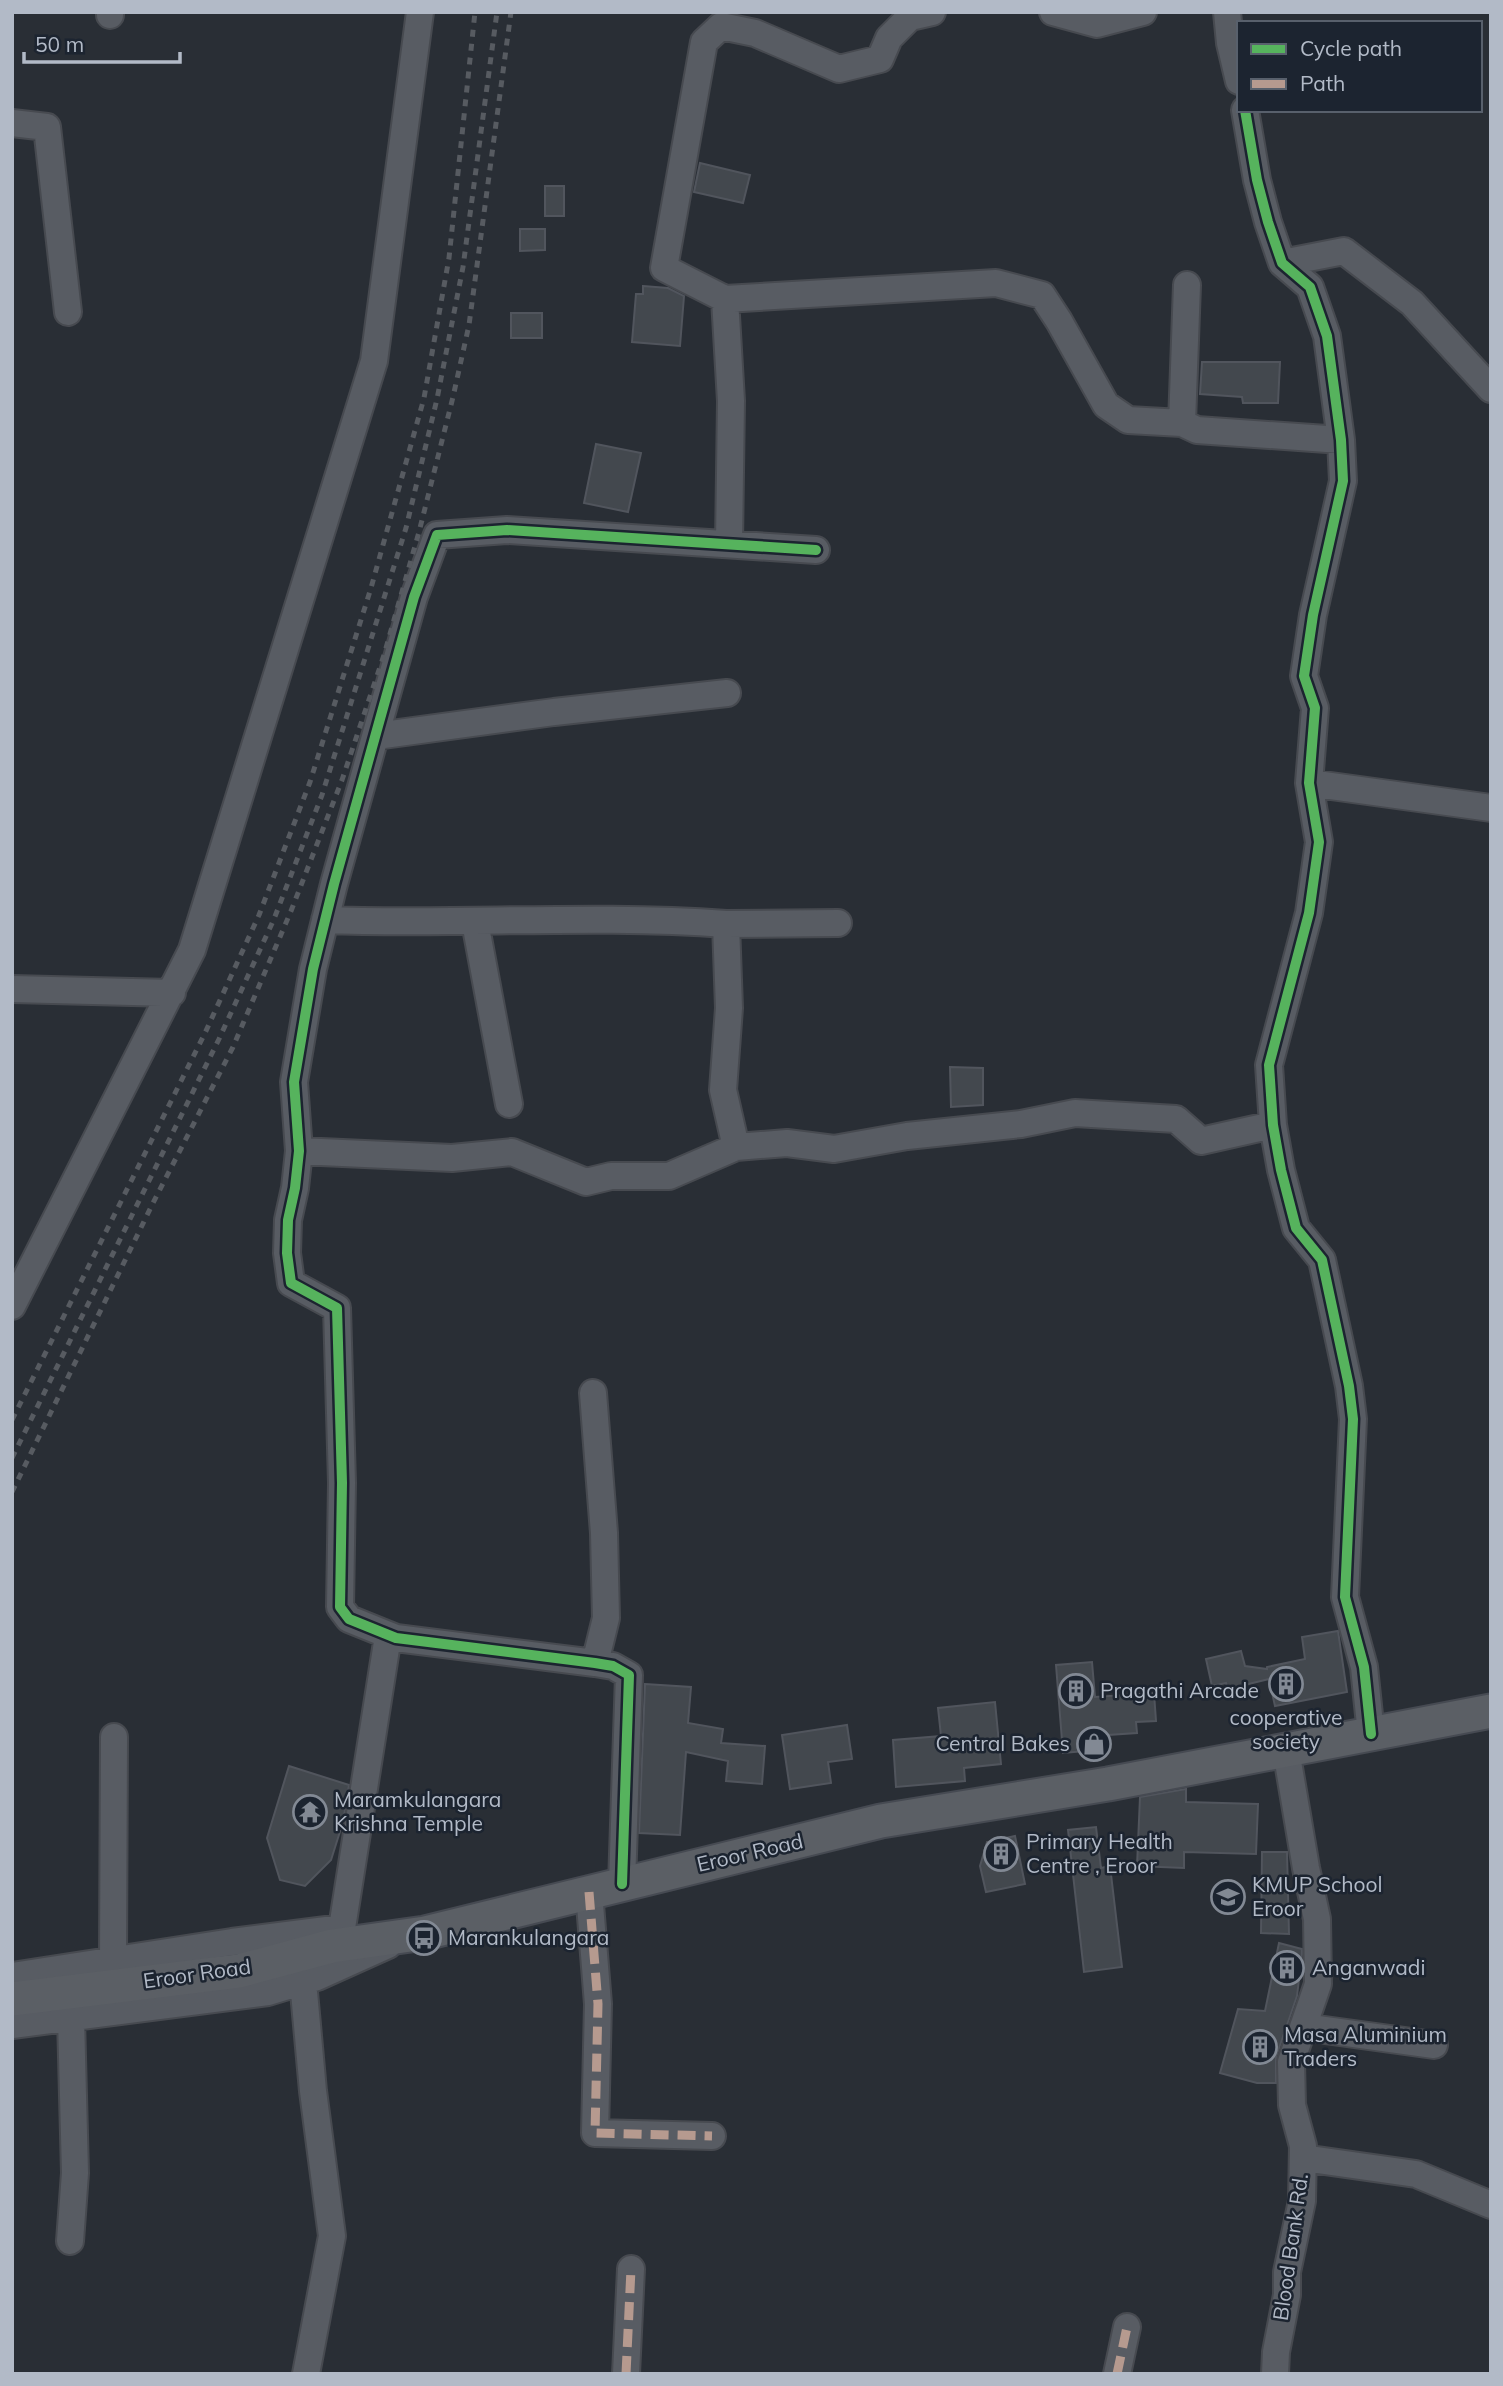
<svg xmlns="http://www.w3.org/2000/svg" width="1503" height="2386" font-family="Mulish,sans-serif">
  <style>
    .building { fill: #43484e; stroke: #51555d; stroke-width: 2 }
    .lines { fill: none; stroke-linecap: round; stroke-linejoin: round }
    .minor-casing { stroke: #474a50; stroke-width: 30 }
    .major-casing { stroke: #464a52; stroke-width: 37 }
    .minor { stroke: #585c63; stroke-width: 26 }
    .major { stroke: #5b5f65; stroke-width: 33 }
    .rail { stroke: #575b61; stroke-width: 5; stroke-dasharray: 7 7; stroke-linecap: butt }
    .quiet { stroke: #b69a8f; stroke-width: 9; stroke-dasharray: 18 9; stroke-linecap: butt }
    .cycleway-casing { stroke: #1c2430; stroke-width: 15 }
    .cycleway { stroke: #56b35d; stroke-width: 10 }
    .labels { text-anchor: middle; stroke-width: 5; stroke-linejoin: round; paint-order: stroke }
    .poi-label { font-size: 21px; fill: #b2bac7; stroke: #1c2430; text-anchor: start }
    .street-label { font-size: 21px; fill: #b2bac7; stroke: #1c2430 }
  </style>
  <rect width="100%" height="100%" fill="#292e35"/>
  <path class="building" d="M 700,163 L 750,175 L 743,203 L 694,192 Z
    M 545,186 L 564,186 L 564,216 L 545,216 Z
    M 520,229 L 545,229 L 545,250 L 520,251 Z
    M 643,286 L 668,288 L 684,296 L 680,346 L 632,342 L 636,294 L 643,294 Z
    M 511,313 L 542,313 L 542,338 L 511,338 Z
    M 1202,362 L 1280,362 L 1278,403 L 1243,403 L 1242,397 L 1200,394 Z
    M 596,444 L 641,453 L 628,512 L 584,503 Z
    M 950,1067 L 983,1068 L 983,1105 L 951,1107 Z
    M 1338,1631 L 1347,1692 L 1275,1706 L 1269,1679 L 1228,1689 L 1226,1683 L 1212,1686 L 1206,1659 L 1241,1651 L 1245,1666 L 1267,1669 L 1267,1667 L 1305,1659 L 1302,1637 Z
    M 1092,1662 L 1095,1697 L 1154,1693 L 1156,1721 L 1136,1722 L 1137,1733 L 1108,1735 L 1109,1749 L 1063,1753 L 1056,1665 Z
    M 645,1684 L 691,1687 L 688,1723 L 723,1729 L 721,1743 L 765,1746 L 762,1784 L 726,1781 L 728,1761 L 686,1752 L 680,1835 L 639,1833 Z
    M 995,1702 L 1001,1764 L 964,1768 L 965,1781 L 896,1787 L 893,1740 L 941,1736 L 938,1708 Z
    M 847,1725 L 852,1759 L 828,1762 L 831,1783 L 790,1789 L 782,1735 Z
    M 289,1766 L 349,1785 L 343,1822 L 331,1860 L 305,1886 L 280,1880 L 267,1838 Z
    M 1186,1789 L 1186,1802 L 1258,1804 L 1256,1854 L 1184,1852 L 1184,1868 L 1137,1866 L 1140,1797 Z
    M 1096,1827 L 1101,1868 L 1110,1866 L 1122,1967 L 1084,1972 L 1068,1830 Z
    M 1015,1836 L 1025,1884 L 986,1892 L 980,1866 L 987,1842 Z
    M 1262,1852 L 1287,1852 L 1289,1934 L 1261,1933 Z
    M 1279,1943 L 1302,1949 L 1302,1954 L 1297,1996 L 1276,2057 L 1276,2083 L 1257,2083 L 1220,2073 L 1238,2009 L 1265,2011 Z"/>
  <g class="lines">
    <g class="minor-casing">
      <path id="minor" d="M 110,12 L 110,15
        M 932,12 L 910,17 L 889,38 L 880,59 L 839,69 L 755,33 L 721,26 L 704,42 L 664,268 L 725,299 L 996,283 L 1042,295 L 1059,321 L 1106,405 L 1128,420 L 1182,423
        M 1053,12 L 1097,24 L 1143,12
        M 1227,12 L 1230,43 L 1239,81
        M 1245,110 L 1257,180 L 1268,222 L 1282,263 L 1310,287 L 1327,336 L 1341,440 L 1343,481 L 1313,615 L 1304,676 L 1315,708 L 1309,783 L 1319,842 L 1309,913 L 1269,1065 L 1273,1125 L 1281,1170 L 1296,1228 L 1322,1260 L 1349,1386 L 1353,1419 L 1345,1597 L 1364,1667 L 1371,1734
        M 12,123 L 47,127 L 68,312
        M 1282,263 L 1344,251 L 1412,303 L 1491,389
        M 1187,285 L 1182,423 L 1197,430 L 1341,440
        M 725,299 L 731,401 L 729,544
        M 376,736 L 554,712 L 727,693
        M 1309,783 L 1491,808
        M 325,920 C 459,925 593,914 726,924 L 729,1008 L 723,1090 L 736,1147
        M 475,922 L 509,1104
        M 726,924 L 838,923
        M 12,989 L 172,993
        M 299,1151 L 452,1158 L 512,1152 L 586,1182 L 611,1176 L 669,1176 L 736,1147 L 787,1143 L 834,1149 L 907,1136 L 1021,1124 L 1075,1113 L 1176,1119 L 1201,1141 L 1273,1125
        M 12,1306 L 192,950 L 374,361 L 420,12
        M 593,1393 L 604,1533 L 606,1618 L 595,1663
        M 622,1884 L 629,1675 L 613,1666 L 595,1663 L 396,1638 L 349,1619 L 340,1607 L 342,1483 L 337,1308 L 291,1283 L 287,1253 L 288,1220 L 295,1188 L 299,1151 L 294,1082 L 313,969 L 334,884 L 414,597 L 437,535 L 507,530 L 816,550
        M 589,1892 L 598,2004 L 595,2133 L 712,2136
        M 113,1960 L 114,1737
        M 12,1976 L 232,1942 L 342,1928 L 388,1636
        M 303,1981 L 313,2091 L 332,2236 L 306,2374
        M 12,2025 L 268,1992 L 317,1977 L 388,1945
        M 1303,2027 L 1434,2045
        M 1303,2158 L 1416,2174 L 1491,2205
        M 70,2241 L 75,2173 L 71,2018
        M 626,2374 L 631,2269
        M 1117,2374 L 1127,2327
        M 1275,2374 L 1276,2352 L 1287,2295 L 1287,2272 L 1302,2201 L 1303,2146 L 1292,2105 L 1291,2062 L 1318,1984 L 1317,1919 L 1306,1868 L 1286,1750"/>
    </g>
    <g class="major-casing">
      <path id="major" d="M 12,1999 L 239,1971 L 332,1946 L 425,1933 L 881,1821 L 1108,1784 L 1491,1711"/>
    </g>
    <use href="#minor" class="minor"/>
    <use href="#major" class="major"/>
    <path class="rail" d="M 12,1420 L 205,1033 L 259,915 L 310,782 L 371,588 L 424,398 L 449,258 L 475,12
      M 12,1458 L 219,1039 L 274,919 L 322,795 L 406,528 L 437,399 L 463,267 L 497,12
      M 12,1492 L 153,1203 L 233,1047 L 291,911 L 342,780 L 384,655 L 419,532 L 453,397 L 469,325 L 511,12"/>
    <path class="quiet" d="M 589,1892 L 598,2004 L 595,2133 L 712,2136
      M 626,2374 L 631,2269
      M 1117,2374 L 1127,2327"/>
    <g class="cycleway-casing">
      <path id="cycleway" d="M 1245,110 L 1257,180 L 1268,222 L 1282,263 L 1310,287 L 1327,336 L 1341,440 L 1343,481 L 1313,615 L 1304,676 L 1315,708 L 1309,783 L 1319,842 L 1309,913 L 1269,1065 L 1273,1125 L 1281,1170 L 1296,1228 L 1322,1260 L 1349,1386 L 1353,1419 L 1345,1597 L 1364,1667 L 1371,1734
        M 622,1884 L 629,1675 L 613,1666 L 595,1663 L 396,1638 L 349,1619 L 340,1607 L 342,1483 L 337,1308 L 291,1283 L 287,1253 L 288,1220 L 295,1188 L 299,1151 L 294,1082 L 313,969 L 334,884 L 414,597 L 437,535 L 507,530 L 816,550"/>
    </g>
    <use href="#cycleway" class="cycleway"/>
  </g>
  <defs>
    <g id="building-ring" transform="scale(1.75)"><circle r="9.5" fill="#1c2430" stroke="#828994" stroke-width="1.5"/><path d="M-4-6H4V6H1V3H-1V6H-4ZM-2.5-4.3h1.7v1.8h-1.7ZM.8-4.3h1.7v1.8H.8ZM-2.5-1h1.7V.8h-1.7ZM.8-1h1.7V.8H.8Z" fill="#828994"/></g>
    <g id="shop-ring" transform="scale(1.75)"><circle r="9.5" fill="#1c2430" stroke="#828994" stroke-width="1.5"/><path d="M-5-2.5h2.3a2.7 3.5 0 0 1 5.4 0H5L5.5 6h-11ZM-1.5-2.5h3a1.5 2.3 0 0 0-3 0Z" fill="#828994"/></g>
    <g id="temple-ring" transform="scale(1.75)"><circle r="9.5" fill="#1c2430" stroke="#828994" stroke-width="1.5"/><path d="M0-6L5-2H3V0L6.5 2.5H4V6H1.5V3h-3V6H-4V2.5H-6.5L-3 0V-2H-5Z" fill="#828994"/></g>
    <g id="school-ring" transform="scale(1.75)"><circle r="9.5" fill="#1c2430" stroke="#828994" stroke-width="1.5"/><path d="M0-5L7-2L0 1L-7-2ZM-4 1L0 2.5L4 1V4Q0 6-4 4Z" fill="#828994"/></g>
    <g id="bus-ring" transform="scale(1.75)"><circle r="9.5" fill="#1c2430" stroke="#828994" stroke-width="1.5"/><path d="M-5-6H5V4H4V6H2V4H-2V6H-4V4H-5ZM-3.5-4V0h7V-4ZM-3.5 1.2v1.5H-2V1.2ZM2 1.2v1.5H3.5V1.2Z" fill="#828994"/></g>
  </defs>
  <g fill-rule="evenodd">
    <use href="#building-ring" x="1286" y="1684"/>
    <use href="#building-ring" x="1076" y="1691"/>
    <use href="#shop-ring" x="1094" y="1744"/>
    <use href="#temple-ring" x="310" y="1812"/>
    <use href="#building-ring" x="1001" y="1854"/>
    <use href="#school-ring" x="1228" y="1897"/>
    <use href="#bus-ring" x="424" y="1938"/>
    <use href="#building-ring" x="1287" y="1968"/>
    <use href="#building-ring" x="1260" y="2047"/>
  </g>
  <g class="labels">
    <g class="poi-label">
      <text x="1100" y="1698">Pragathi Arcade</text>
      <text x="1286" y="1725" text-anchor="middle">cooperative<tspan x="1286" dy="24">society</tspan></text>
      <text x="1070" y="1751" text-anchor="end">Central Bakes</text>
      <text x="334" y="1807">Maramkulangara<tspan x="334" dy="24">Krishna Temple</tspan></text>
      <text x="1026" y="1849">Primary Health<tspan x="1026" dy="24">Centre , Eroor</tspan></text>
      <text x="1252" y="1892">KMUP School<tspan x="1252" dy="24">Eroor</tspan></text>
      <text x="448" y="1945">Marankulangara</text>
      <text x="1312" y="1975">Anganwadi</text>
      <text x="1284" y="2042">Masa Aluminium<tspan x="1284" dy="24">Traders</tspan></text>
    </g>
    <g class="street-label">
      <text transform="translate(750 1853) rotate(-13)" y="7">Eroor Road</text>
      <text transform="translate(197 1974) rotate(-8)" y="7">Eroor Road</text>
      <text transform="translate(1291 2247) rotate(-82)" y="7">Blood Bank Rd.</text>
    </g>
  </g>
  <rect width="1503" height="2386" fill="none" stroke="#b2bac7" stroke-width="28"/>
  <rect x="1237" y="21" width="245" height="91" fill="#1c2430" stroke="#58606c" stroke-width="2"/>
  <rect x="1251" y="44" width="35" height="10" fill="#56b35d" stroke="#58606c" stroke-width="2"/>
  <text x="1300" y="56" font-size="21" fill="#b2bac7">Cycle path</text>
  <rect x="1251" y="79" width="35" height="10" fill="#b69a8f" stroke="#58606c" stroke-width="2"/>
  <text x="1300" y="91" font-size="21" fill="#b2bac7">Path</text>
  <path d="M24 52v10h156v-10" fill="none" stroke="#b2bac7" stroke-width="3.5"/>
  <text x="35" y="52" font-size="21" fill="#b2bac7" stroke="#1c2430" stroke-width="5" paint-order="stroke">50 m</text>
</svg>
